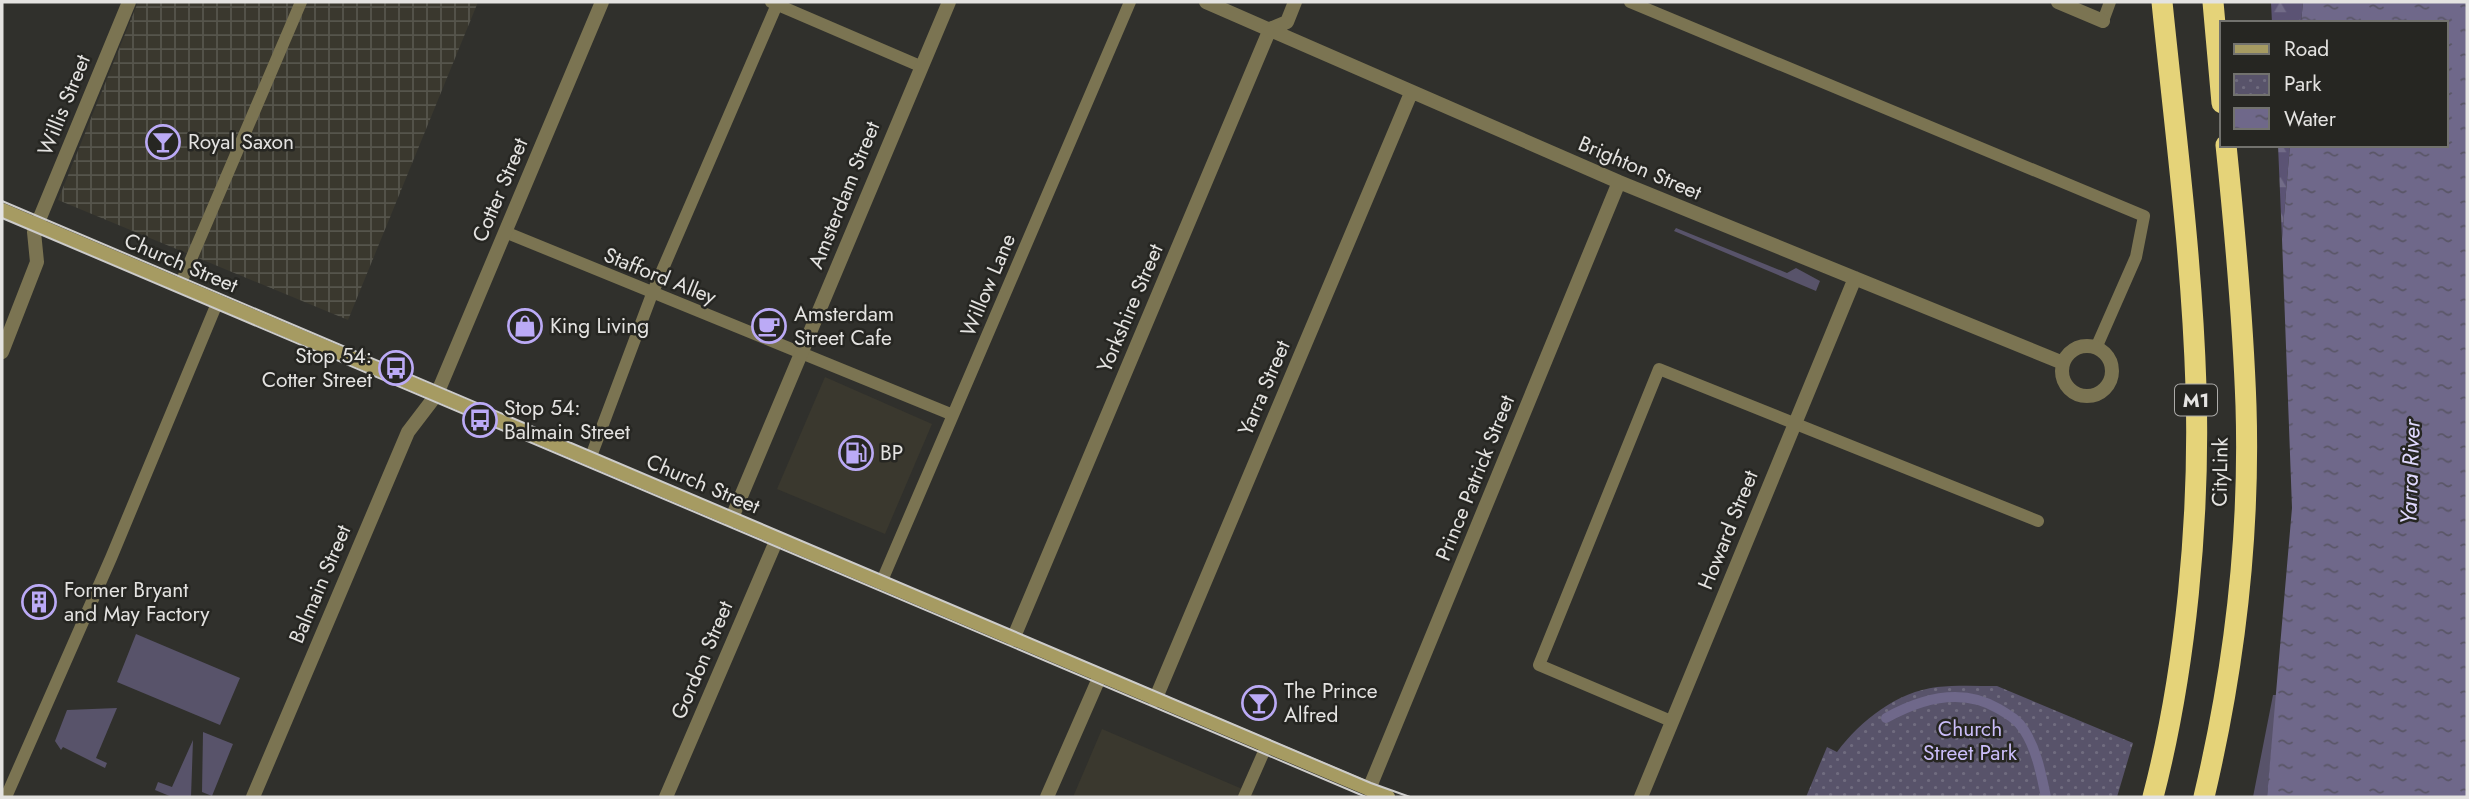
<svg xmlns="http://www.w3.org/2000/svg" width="2469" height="799" font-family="Jost,sans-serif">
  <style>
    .built { fill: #3a382e }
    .industrial { fill: url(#industrial-grid) }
    .grass { fill: #58536a }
    .forest { fill: url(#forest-firs) }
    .park { fill: url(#park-dots) }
    .water { fill: url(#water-ripples) }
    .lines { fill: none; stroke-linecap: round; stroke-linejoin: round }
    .stream { stroke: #6f688a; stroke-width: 10 }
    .service { stroke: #7b7452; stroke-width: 12 }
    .minor { stroke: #7b7452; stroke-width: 14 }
    .tertiary { stroke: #7b7452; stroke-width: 14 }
    .secondary { stroke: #a69b62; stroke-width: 14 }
    .motorway { stroke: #e5d379; stroke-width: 21 }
    .tram { stroke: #cdccca; stroke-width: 2 }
    .labels { text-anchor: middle; stroke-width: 5; stroke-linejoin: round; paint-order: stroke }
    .shield { fill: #262622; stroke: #abaaa8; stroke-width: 2 }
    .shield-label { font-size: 19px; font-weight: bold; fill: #e4e3e1 }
    .street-label { font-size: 21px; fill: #e4e3e1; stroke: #262622 }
    .poi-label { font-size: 21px; fill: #e4e3e1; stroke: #262622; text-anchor: start }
    .park-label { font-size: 21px; fill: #cbbef9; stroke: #262622 }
    .water-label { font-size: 23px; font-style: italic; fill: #e0d9fe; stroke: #262622 }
  </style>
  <defs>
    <pattern id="industrial-grid" width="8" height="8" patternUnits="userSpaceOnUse" patternTransform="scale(1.75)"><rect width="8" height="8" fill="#3a382e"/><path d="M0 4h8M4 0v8" fill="none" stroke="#56554c"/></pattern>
    <pattern id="forest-firs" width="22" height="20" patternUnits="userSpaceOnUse" patternTransform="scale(1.75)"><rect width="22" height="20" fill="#5b5374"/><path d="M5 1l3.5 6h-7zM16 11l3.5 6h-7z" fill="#726c88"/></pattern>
    <pattern id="park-dots" width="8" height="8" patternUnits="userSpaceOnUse" patternTransform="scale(1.75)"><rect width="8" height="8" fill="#58536a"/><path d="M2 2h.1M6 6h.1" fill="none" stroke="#706c7f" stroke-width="1.8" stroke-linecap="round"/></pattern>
    <pattern id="water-ripples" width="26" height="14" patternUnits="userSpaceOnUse" patternTransform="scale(1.75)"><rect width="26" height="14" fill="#6f688a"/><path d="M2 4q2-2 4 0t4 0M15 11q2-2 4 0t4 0" fill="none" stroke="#5a5667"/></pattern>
  </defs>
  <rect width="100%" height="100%" fill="#30302c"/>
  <path class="built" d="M 825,377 L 932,424 L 885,534 L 777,489 Z
    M 1102,729 L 1261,797 L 1073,797 Z"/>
  <path class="industrial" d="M 138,2 L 478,2 L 348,320 L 58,200 Z"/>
  <path class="grass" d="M 1676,228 L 1787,273 L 1796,268 L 1820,281 L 1816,291 L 1674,231 Z
    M 136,634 L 240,678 L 220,725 L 117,682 Z
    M 2273,695 L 2277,695 L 2267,797 L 2253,797 Z
    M 117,708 L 96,758 L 107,763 L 105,768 L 63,747 L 61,750 L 55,741 L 67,710 Z
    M 203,732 L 233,744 L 212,796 L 202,792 Z
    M 193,740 L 191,797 L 172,797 L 155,790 L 158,782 L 172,787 Z"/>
  <path class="forest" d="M 2271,2 L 2303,2 L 2301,23 L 2272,23 Z
    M 2278,145 L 2290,145 L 2282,239 Z"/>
  <path class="park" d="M 1997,686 L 2133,743 L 2117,797 L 1806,797 L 1827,747 L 1837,752 C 1861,720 1897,692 1937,687 C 1956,685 1977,686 1997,686 Z"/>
  <path class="water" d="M 2303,2 L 2467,2 L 2467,797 L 2267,797 L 2292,508 L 2282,239 L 2290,145 L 2446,145 L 2446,23 L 2301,23 Z"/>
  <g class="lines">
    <path class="stream" d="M 1886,718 C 1922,698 1962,687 1999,709 C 2009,715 2018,720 2024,730 C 2037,750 2041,774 2046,797"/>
    <path class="service" d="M 771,2 L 920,66
      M 1630,2 L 2144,216 L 2136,257 L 2096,348
      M 2103,21 L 2110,2
      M 505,232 L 953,415
      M 180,285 L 301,2
      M 590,459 L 652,294 L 778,2
      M 881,583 L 1130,2
      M 1671,721 L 1539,665 L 1659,369 L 2038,521
      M 6,797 L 111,558 L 218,301
      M 1244,797 L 1266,747"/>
    <path class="minor" d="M 1206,2 L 1619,182 L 2063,363
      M 2058,2 L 2103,21
      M2062 371a25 25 0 1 1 50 0a25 25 0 1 1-50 0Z
      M 2,352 L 37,262 L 34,232 L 129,2
      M 437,394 L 602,2
      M 731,520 L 949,2
      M 1013,639 L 1270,29 L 1287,22 L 1295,2
      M 1155,700 L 1411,93
      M 1369,789 L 1619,182
      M 666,797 L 777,539
      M 1047,797 L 1100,676
      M 1641,797 L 1855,278"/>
    <path class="tertiary" d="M 253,797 L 408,432 L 437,394"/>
    <path class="secondary" d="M 2,210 L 1388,797"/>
    <path class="motorway" d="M 2213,2 L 2222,103
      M 2153,797 C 2186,670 2200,518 2196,387 C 2192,258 2175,130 2162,2
      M 2204,797 C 2234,670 2250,537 2246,406 C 2243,319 2235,232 2226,145"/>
    <path class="tram" d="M 2,201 L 1371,783 L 1410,797
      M 2,218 L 1366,797"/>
  </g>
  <defs>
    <g id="bar-ring" transform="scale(1.75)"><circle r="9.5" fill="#262622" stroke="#bbaaf6" stroke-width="1.5"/><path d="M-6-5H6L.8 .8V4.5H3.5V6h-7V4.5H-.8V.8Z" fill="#bbaaf6"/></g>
    <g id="shop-ring" transform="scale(1.75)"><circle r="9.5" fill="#262622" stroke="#bbaaf6" stroke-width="1.5"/><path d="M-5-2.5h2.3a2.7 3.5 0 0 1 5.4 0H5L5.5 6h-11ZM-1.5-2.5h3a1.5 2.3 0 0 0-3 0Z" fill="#bbaaf6"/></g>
    <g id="cafe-ring" transform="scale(1.75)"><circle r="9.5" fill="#262622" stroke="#bbaaf6" stroke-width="1.5"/><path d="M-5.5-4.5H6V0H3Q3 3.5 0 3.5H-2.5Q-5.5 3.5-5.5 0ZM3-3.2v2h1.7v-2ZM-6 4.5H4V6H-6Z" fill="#bbaaf6"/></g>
    <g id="bus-ring" transform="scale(1.75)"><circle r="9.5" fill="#262622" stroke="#bbaaf6" stroke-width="1.5"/><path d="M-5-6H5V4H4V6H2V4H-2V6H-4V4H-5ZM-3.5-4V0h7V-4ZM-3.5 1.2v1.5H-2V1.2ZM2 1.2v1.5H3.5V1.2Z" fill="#bbaaf6"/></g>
    <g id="fuel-ring" transform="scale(1.75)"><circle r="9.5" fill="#262622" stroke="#bbaaf6" stroke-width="1.5"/><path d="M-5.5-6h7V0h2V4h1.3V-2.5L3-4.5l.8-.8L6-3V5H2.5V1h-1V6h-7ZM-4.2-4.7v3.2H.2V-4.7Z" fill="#bbaaf6"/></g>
    <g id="building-ring" transform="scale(1.75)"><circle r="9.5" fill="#262622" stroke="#bbaaf6" stroke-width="1.5"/><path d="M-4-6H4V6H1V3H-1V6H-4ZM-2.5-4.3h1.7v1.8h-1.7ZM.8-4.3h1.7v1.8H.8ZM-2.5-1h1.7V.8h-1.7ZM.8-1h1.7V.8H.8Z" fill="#bbaaf6"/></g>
  </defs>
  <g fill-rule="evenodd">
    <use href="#bar-ring" x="163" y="142"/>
    <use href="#shop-ring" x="525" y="326"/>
    <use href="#cafe-ring" x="769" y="326"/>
    <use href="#bus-ring" x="396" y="368"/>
    <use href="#bus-ring" x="480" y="420"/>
    <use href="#fuel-ring" x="856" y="453"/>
    <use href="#building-ring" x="39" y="602"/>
    <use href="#bar-ring" x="1259" y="703"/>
  </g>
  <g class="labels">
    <rect class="shield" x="2175" y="384.5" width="42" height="31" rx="5"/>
    <g class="shield-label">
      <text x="2196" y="407">M1</text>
    </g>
    <g class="street-label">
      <text transform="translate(64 105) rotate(-68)" y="7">Willis Street</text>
      <text transform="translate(1640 168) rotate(23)" y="7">Brighton Street</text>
      <text transform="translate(500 190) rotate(-67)" y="7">Cotter Street</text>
      <text transform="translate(844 195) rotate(-68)" y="7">Amsterdam Street</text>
      <text transform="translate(181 263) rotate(23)" y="7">Church Street</text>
      <text transform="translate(660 276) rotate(22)" y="7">Stafford Alley</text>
      <text transform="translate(988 285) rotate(-67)" y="7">Willow Lane</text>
      <text transform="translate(1130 308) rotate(-67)" y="7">Yorkshire Street</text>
      <text transform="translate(1264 388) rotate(-67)" y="7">Yarra Street</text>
      <text transform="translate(2220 472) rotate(-89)" y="7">CityLink</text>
      <text transform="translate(1475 478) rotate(-68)" y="7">Prince Patrick Street</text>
      <text transform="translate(703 484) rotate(23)" y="7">Church Street</text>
      <text transform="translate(1728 530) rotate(-68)" y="7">Howard Street</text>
      <text transform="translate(320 584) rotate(-67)" y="7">Balmain Street</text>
      <text transform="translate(702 660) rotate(-67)" y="7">Gordon Street</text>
    </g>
    <g class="poi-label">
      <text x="188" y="149">Royal Saxon</text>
      <text x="794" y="321">Amsterdam<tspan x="794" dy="24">Street Cafe</tspan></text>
      <text x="550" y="333">King Living</text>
      <text x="372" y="363" text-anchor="end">Stop 54:<tspan x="372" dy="24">Cotter Street</tspan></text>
      <text x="504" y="415">Stop 54:<tspan x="504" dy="24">Balmain Street</tspan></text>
      <text x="880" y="460">BP</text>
      <text x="64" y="597">Former Bryant<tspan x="64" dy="24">and May Factory</tspan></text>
      <text x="1284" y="698">The Prince<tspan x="1284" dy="24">Alfred</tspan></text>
    </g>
    <g class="park-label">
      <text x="1970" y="736">Church<tspan x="1970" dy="24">Street Park</tspan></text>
    </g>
    <g class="water-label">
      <text transform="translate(2410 472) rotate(-88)" y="8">Yarra River</text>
    </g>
  </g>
  <rect width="2469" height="799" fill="none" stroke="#e4e3e1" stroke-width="7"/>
  <rect x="2220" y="21" width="228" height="126" fill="#262622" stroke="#72726e" stroke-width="2"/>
  <rect x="2234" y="44" width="35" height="10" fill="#a69b62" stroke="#72726e" stroke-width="2"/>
  <text x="2284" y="56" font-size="21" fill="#e4e3e1">Road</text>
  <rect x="2234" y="74" width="35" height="21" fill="url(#park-dots)" stroke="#72726e" stroke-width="2"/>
  <text x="2284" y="91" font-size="21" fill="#e4e3e1">Park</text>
  <rect x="2234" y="108" width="35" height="21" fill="url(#water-ripples)" stroke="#72726e" stroke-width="2"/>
  <text x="2284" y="126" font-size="21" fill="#e4e3e1">Water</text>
</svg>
